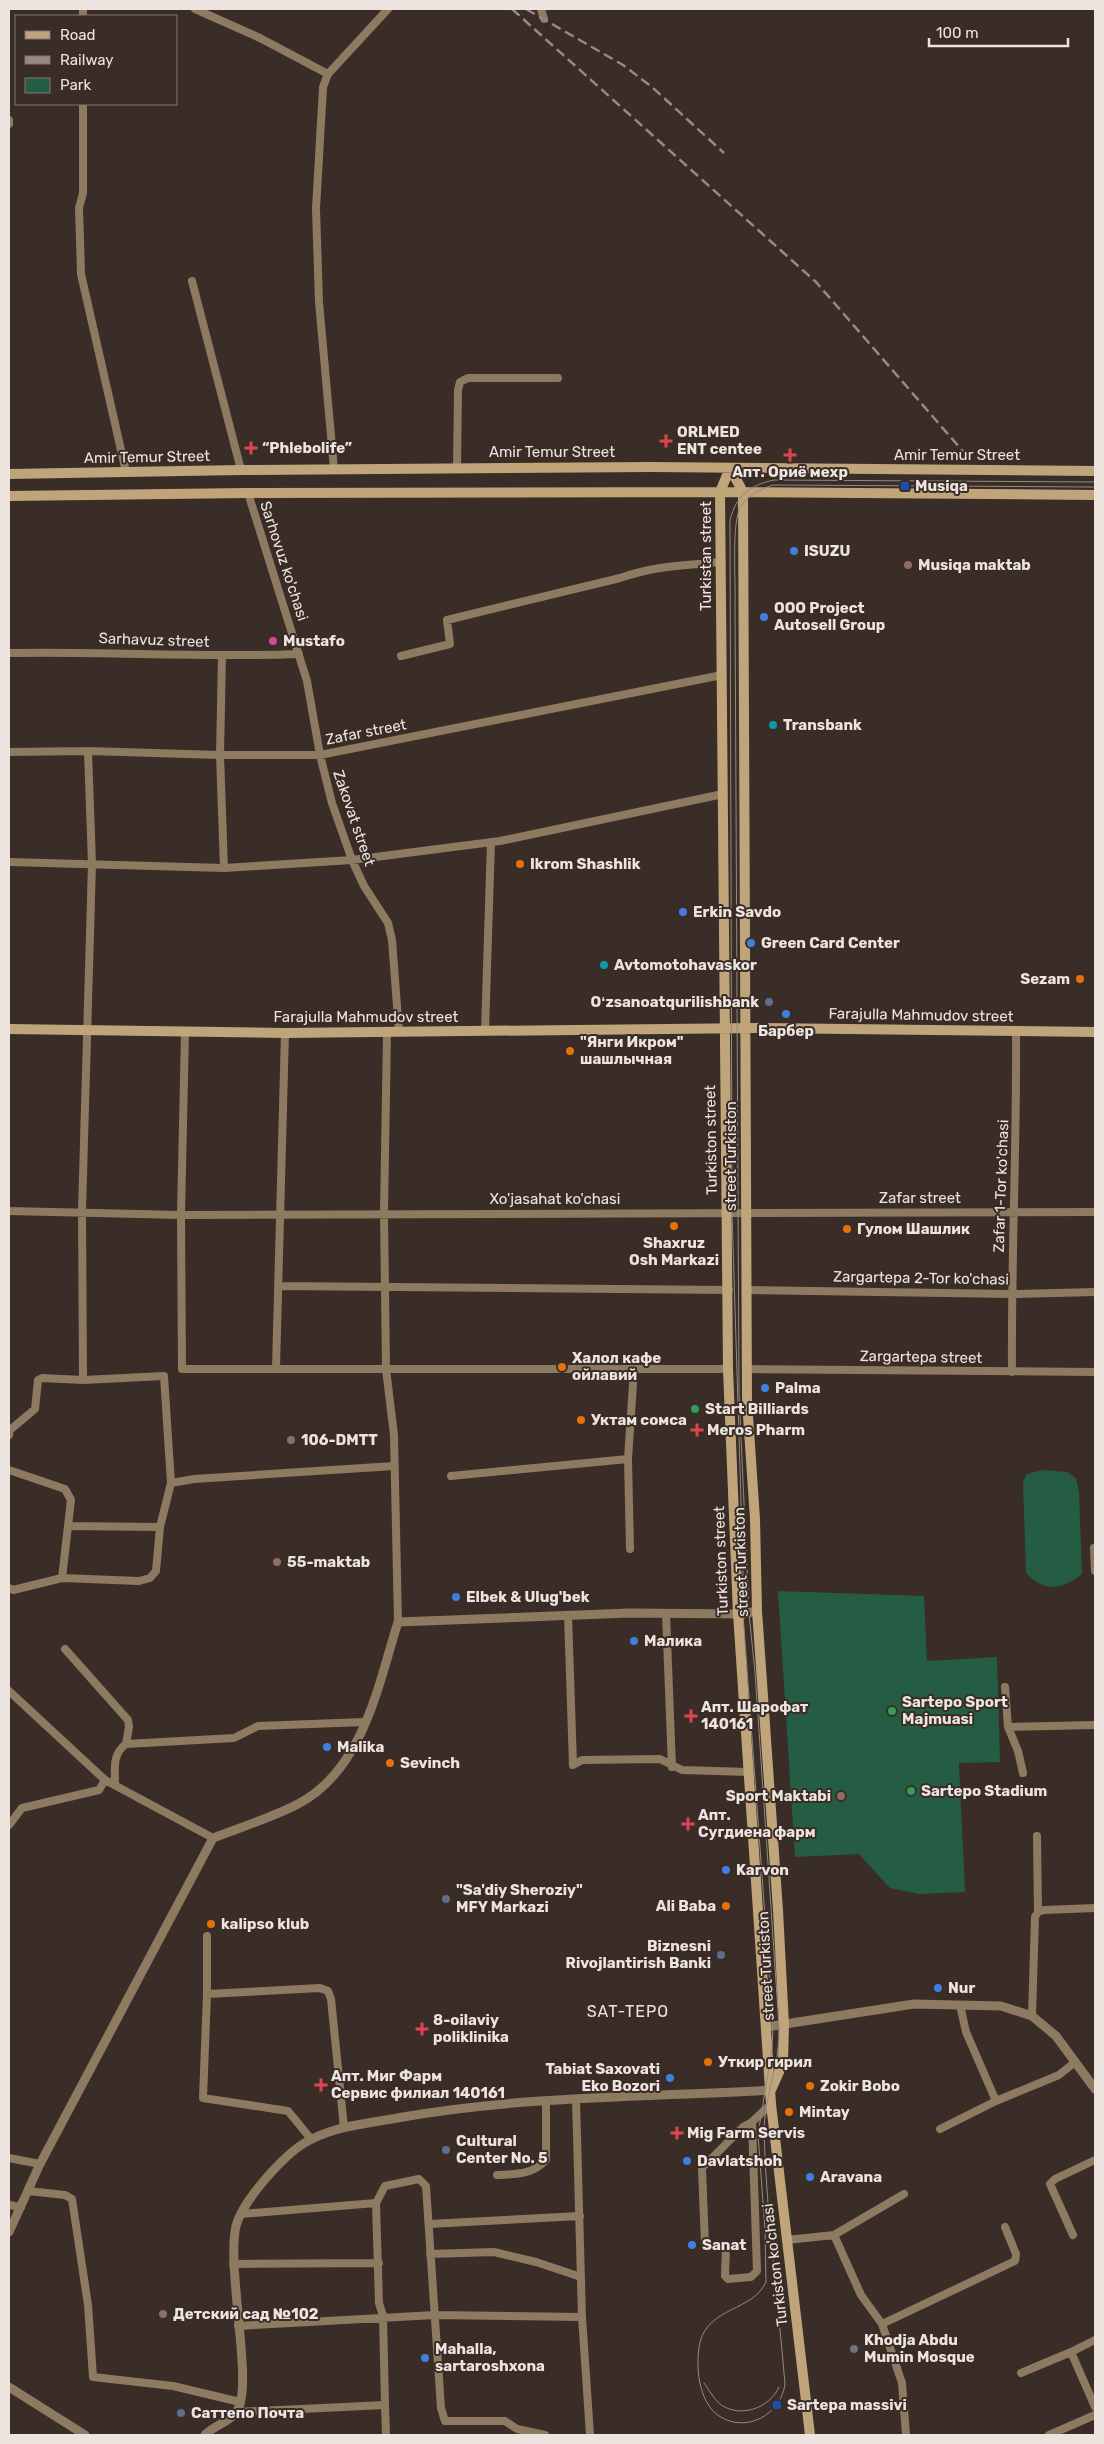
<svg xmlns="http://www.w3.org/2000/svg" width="1104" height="2444" font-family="Rubik,sans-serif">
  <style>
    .green { fill: #255c44 }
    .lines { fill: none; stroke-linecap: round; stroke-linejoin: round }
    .minor { stroke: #8c7b61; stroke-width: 8 }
    .tertiary { stroke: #8c7b61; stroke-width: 9 }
    .secondary { stroke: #c0a57b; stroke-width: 10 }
    .tram { stroke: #958a84; stroke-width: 1 }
    .rail { stroke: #958a84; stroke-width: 2.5; stroke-dasharray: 10 5; stroke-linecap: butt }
    .health-dot { fill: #e0444e; stroke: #3a2c26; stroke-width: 2 }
    .transit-dot { fill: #1a4fb4; stroke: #3a2c26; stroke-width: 2 }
    .shop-dot { fill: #3f7fe0; stroke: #3a2c26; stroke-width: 2 }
    .education-dot { fill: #8d6e63; stroke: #3a2c26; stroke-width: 2 }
    .hotel-dot { fill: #d1479c; stroke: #3a2c26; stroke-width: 2 }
    .culture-dot { fill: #0f9aa8; stroke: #3a2c26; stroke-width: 2 }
    .food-dot { fill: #e8710a; stroke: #3a2c26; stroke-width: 2 }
    .service-dot { fill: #5c6f8a; stroke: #3a2c26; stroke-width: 2 }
    .leisure-dot { fill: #2e9e5b; stroke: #3a2c26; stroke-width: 2 }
    .worship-dot { fill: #6b7280; stroke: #3a2c26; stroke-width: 2 }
    .labels { text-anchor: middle; stroke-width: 4; stroke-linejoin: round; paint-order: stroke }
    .poi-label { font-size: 15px; font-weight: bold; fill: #ede4df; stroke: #3a2c26; text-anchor: start }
    .street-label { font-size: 15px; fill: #ede4df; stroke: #3a2c26 }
    .neighbourhood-label { font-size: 16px; letter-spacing: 1px; fill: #ede4df; stroke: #3a2c26 }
  </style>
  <rect width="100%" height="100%" fill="#3a2c26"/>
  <path class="green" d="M 1042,1470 L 1067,1472 L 1076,1478 L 1079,1493 L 1082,1574 C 1063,1590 1043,1592 1026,1573 L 1023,1482 L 1027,1474 Z
    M 778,1591 L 924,1596 L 927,1661 L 997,1657 L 1000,1762 L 959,1763 L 965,1892 L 919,1894 L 890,1888 L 859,1854 L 795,1857 Z"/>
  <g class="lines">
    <path class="minor" d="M 195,9 L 260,38 L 328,74
      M 541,9 L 544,19
      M 83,16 L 83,9
      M 83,104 L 83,193 L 79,208 L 81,274 L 126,472
      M 9,120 L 9,124
      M 192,281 L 241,470
      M 457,468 L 458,390 L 460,382 L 468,378 L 558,378
      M 334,469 L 319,302 L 316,209 L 323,87 L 328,74 L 388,9
      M 248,493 L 307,681 L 320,755 L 332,803 L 352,860 L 364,886 L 388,923 L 392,940 L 399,1032
      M 9,653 C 106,651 202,658 299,654
      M 222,656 L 220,755 L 224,868
      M 401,656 L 450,644 L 447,620 L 620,578 C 657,565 683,566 720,562
      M 9,752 L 88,751 L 220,755 L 320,755 L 722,675
      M 9,862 L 224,868 L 352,860 L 500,841 L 723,794
      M 485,1031 L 491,842
      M 185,1032 L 181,1215 L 182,1369 L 728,1369
      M 387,1032 L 384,1213 L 386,1369 L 394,1435 L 398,1622
      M 9,1211 L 181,1215 L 1095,1212
      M 279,1286 L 729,1290
      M 746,1290 L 1011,1294 L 1095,1292
      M 276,1368 L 285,1033
      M 746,1369 L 1095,1372
      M 1012,1372 C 1011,1258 1017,1145 1016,1031
      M 83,1380 L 82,1211 L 92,864 L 88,751
      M 9,1435 L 10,1430 L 35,1409 L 38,1380 L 42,1378 L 83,1380 L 164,1376 L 171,1483
      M 9,1470 L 65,1489 L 71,1500 L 68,1526 L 160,1527 L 156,1571 L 150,1578 L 139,1581 L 62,1578 L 13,1590 L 9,1588
      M 451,1476 L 628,1459
      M 160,1527 L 171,1483 L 194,1479 L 394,1466
      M 1094,1548 L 1095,1571
      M 630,1549 L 628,1459 L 634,1369
      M 62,1578 L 68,1526
      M 666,1614 L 672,1767
      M 568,1615 L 573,1765
      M 65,1649 L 128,1720 L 129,1727 L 126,1744 C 112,1754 115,1769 115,1785
      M 1005,1687 L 1008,1727 L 1095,1725
      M 9,1691 L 105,1780 L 213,1838
      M 1008,1727 L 1018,1751 L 1023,1773
      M 126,1744 L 234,1738 L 258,1726 L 364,1722
      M 573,1765 L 582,1760 L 660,1759 L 682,1770 L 749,1772
      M 9,1825 L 22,1808 L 99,1790 L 105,1780
      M 1037,1836 L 1038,1912
      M 207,1936 L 207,1994 L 320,1988 L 328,1991 L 331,1999 L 344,2128
      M 207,1994 L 203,2098 L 288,2111 L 311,2139
      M 960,2005 L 966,2032 L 996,2101
      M 1032,2016 L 1035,1917 L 1038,1912 L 1044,1910 L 1095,1908
      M 576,2100 L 582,2317 L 590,2435
      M 752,2122 L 757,2271 L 751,2277 L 728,2279 L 725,2276 L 726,2247 L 705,2245 L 702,2168 L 743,2127 L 752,2122 L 771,2104
      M 940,2129 L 996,2101 L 1059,2075 L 1075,2062
      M 9,2158 L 40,2164
      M 497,2175 C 516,2174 532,2175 546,2160 L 546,2101
      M 28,2191 L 65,2195 L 72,2199 L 88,2305 L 93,2377 L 173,2386 L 240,2402
      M 9,2205 L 21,2207
      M 241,2214 L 376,2203
      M 429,2224 L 580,2216
      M 834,2235 L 861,2295 L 882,2324
      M 1073,2235 L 1050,2184 L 1055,2179 L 1095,2160
      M 787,2240 L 834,2235 L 904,2194
      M 430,2254 L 494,2252 L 536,2262 L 581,2277
      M 233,2264 L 379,2263
      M 238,2326 L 435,2315 L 582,2317
      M 1095,2340 L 1071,2352 L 1095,2407
      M 1021,2373 L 1071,2352
      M 385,2405 L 386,2435
      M 237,2412 L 385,2405 L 383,2316 L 379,2303 L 376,2203 L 385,2186 L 419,2179 L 426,2186 L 441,2408 L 445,2421 L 505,2421 L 517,2429 L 545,2435
      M 906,2435 L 902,2383 L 882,2324 L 1015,2261 L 1016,2254 L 1005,2227
      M 1049,2435 L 1095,2415"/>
    <path class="tertiary" d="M 766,2027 L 914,2004 L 1001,2006 L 1032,2016 L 1056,2036 L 1095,2089
      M 9,2232 L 40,2164 L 213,1838 C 241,1827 271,1818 298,1804 C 363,1770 378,1686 398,1622 L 629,1613 L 743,1614 L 757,1611
      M 9,2387 L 85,2435
      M 205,2435 C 213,2426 230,2422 237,2411 C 254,2386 226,2268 236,2226 C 243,2200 287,2150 312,2139 C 340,2125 372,2123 403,2117 C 523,2096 648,2097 771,2090"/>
    <path class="secondary" d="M 730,468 L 720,492 L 728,1369 L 738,1614 L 771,2104 L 810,2435
      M 730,468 L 743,492 L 747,1401 L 755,1519 L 757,1611 L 778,1910 L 784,2025 L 783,2063 L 771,2090
      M 9,474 L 241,470 L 651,467 L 1095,471
      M 9,496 L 248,493 L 743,492 L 1095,495
      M 9,1029 L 285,1033 L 758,1028 L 1095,1032"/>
    <path class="tram" d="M 1095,482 L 774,480 C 750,485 736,496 730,520 L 732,1213 L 743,1563 L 743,1614 L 773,2027 L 772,2049 L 758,2134 L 765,2230 L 766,2282 C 753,2311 709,2307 700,2342 C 695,2364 698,2402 719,2416 C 747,2434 781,2414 785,2384 C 778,2301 767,2218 764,2135 C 763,2098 781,2063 779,2026 L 755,1672 L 749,1614 L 739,1392 L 735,603 C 736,582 731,522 741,506 C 748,495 761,489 773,485 L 1095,487
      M 704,2383 C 709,2390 714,2399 720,2404 C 740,2419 770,2408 779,2387"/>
    <path class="rail" d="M 512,9 L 816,282 L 967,456
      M 526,9 L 623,65 L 652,87 L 724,153"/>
  </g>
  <g class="health-dot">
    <path d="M663.5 433.5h5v5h5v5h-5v5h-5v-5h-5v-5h5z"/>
    <path d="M248.5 440.5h5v5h5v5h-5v5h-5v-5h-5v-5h5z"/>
    <path d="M787.5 447.5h5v5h5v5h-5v5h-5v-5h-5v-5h5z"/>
    <path d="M694.5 1422.5h5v5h5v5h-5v5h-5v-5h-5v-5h5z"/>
    <path d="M688.5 1708.5h5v5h5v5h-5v5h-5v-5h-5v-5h5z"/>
    <path d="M685.5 1816.5h5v5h5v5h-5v5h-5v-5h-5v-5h5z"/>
    <path d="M419.5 2021.5h5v5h5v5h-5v5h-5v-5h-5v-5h5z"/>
    <path d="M318.5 2077.5h5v5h5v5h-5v5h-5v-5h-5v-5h5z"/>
    <path d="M674.5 2125.5h5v5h5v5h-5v5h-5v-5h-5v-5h5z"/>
  </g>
  <g class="transit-dot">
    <rect x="900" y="481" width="10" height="10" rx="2.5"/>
    <rect x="772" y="2400" width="10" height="10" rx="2.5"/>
  </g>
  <g class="shop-dot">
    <circle cx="794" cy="551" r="5"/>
    <circle cx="764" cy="617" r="5"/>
    <circle cx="683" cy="912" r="5"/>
    <circle cx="751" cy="943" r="5"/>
    <circle cx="786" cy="1014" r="5"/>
    <circle cx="765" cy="1388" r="5"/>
    <circle cx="456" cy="1597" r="5"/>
    <circle cx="634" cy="1641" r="5"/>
    <circle cx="327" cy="1747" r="5"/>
    <circle cx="726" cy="1870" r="5"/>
    <circle cx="938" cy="1988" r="5"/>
    <circle cx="670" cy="2078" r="5"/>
    <circle cx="687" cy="2161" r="5"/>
    <circle cx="810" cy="2177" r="5"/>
    <circle cx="692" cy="2245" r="5"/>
    <circle cx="425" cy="2358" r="5"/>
  </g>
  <g class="education-dot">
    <circle cx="908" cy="565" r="5"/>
    <circle cx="291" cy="1440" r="5"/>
    <circle cx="277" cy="1562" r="5"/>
    <circle cx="841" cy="1796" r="5"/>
    <circle cx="163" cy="2314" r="5"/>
  </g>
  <circle class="hotel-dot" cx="273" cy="641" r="5"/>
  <g class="culture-dot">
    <circle cx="773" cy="725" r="5"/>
    <circle cx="604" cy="965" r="5"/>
  </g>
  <g class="food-dot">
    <circle cx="520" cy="864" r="5"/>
    <circle cx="1080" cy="979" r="5"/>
    <circle cx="570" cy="1051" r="5"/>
    <circle cx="674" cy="1226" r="5"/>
    <circle cx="847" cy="1229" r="5"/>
    <circle cx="562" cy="1367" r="5"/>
    <circle cx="581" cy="1420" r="5"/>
    <circle cx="390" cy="1763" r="5"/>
    <circle cx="726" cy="1906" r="5"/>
    <circle cx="211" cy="1924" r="5"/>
    <circle cx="708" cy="2062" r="5"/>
    <circle cx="810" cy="2086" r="5"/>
    <circle cx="789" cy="2112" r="5"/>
  </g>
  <g class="service-dot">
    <circle cx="769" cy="1002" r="5"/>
    <circle cx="446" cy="1899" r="5"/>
    <circle cx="721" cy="1955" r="5"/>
    <circle cx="446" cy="2150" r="5"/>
    <circle cx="181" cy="2413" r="5"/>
  </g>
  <g class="leisure-dot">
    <circle cx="695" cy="1409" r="5"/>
    <circle cx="892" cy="1711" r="5"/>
    <circle cx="911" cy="1791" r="5"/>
  </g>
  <circle class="worship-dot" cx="854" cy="2349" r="5"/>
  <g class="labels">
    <g class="poi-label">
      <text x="677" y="437">ORLMED<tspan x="677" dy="17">ENT centee</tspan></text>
      <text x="262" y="453">“Phlebolife”</text>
      <text x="790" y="477" text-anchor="middle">Апт. Ориё мехр</text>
      <text x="915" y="491">Musiqa</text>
      <text x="804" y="556">ISUZU</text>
      <text x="918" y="570">Musiqa maktab</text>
      <text x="774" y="613">OOO Project<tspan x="774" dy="17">Autosell Group</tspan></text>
      <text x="283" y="646">Mustafo</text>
      <text x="783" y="730">Transbank</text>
      <text x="530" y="869">Ikrom Shashlik</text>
      <text x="693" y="917">Erkin Savdo</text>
      <text x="761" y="948">Green Card Center</text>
      <text x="614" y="970">Avtomotohavaskor</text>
      <text x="1070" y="984" text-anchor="end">Sezam</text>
      <text x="759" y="1007" text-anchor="end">Oʻzsanoatqurilishbank</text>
      <text x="786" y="1036" text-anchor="middle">Барбер</text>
      <text x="580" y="1047">"Янги Икром"<tspan x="580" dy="17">шашлычная</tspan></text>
      <text x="857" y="1234">Гулом Шашлик</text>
      <text x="674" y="1248" text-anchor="middle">Shaxruz<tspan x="674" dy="17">Osh Markazi</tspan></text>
      <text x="572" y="1363">Халол кафе<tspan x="572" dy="17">ойлавий</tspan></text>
      <text x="775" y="1393">Palma</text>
      <text x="705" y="1414">Start Billiards</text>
      <text x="591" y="1425">Уктам сомса</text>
      <text x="707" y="1435">Meros Pharm</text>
      <text x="301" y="1445">106-DMTT</text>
      <text x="287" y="1567">55-maktab</text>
      <text x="466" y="1602">Elbek &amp; Ulug'bek</text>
      <text x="644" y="1646">Малика</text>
      <text x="902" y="1707">Sartepo Sport<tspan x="902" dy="17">Majmuasi</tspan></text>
      <text x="701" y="1712">Апт. Шарофат<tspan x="701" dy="17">140161</tspan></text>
      <text x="337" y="1752">Malika</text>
      <text x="400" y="1768">Sevinch</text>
      <text x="921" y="1796">Sartepo Stadium</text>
      <text x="831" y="1801" text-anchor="end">Sport Maktabi</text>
      <text x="698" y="1820">Апт.<tspan x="698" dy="17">Сугдиена фарм</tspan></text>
      <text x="736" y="1875">Karvon</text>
      <text x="456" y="1895">"Sa'diy Sheroziy"<tspan x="456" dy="17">MFY Markazi</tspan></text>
      <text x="716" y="1911" text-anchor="end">Ali Baba</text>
      <text x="221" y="1929">kalipso klub</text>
      <text x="711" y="1951" text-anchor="end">Biznesni<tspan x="711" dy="17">Rivojlantirish Banki</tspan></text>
      <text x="948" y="1993">Nur</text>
      <text x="433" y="2025">8-oilaviy<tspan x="433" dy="17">poliklinika</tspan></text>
      <text x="718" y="2067">Уткир гирил</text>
      <text x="660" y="2074" text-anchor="end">Tabiat Saxovati<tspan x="660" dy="17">Eko Bozori</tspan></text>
      <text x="331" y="2081">Апт. Миг Фарм<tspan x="331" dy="17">Сервис филиал 140161</tspan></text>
      <text x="820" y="2091">Zokir Bobo</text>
      <text x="799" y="2117">Mintay</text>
      <text x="687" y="2138">Mig Farm Servis</text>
      <text x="456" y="2146">Cultural<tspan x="456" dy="17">Center No. 5</tspan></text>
      <text x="697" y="2166">Davlatshoh</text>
      <text x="820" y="2182">Aravana</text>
      <text x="702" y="2250">Sanat</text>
      <text x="173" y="2319">Детский сад №102</text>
      <text x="864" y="2345">Khodja Abdu<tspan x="864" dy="17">Mumin Mosque</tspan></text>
      <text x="435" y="2354">Mahalla,<tspan x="435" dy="17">sartaroshxona</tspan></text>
      <text x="787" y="2410">Sartepa massivi</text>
      <text x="191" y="2418">Саттепо Почта</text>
    </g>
    <g class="street-label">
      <text x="552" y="457">Amir Temur Street</text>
      <text x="957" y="460">Amir Temur Street</text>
      <text transform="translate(147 457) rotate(-1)" y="5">Amir Temur Street</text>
      <text transform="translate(706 556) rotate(-90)" y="5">Turkistan street</text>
      <text transform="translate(284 561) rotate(72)" y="5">Sarhovuz ko'chasi</text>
      <text transform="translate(154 640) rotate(2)" y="5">Sarhavuz street</text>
      <text transform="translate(366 732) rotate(-11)" y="5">Zafar street</text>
      <text transform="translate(354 818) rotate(71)" y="5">Zakovat street</text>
      <text transform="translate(921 1015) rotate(1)" y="5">Farajulla Mahmudov street</text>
      <text x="366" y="1022">Farajulla Mahmudov street</text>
      <text transform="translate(711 1140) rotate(-91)" y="5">Turkiston street</text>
      <text transform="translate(731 1156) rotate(-90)" y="5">street Turkiston</text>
      <text transform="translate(1001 1186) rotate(-88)" y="5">Zafar 1-Tor ko'chasi</text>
      <text x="920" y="1203">Zafar street</text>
      <text x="555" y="1204">Xo'jasahat ko'chasi</text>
      <text transform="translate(921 1278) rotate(1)" y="5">Zargartepa 2-Tor ko'chasi</text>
      <text transform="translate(921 1357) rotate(1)" y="5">Zargartepa street</text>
      <text transform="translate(721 1561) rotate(-92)" y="5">Turkiston street</text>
      <text transform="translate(741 1562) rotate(-92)" y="5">street Turkiston</text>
      <text transform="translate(766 1966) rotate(-93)" y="5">street Turkiston</text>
      <text transform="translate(775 2265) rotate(-97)" y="5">Turkiston ko'chasi</text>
    </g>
    <g class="neighbourhood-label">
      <text x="628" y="2017">SAT-TEPO</text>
    </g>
  </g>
  <rect width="1104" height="2444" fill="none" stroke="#ede4df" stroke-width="20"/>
  <rect x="15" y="15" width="162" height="90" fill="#3a2c26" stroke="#827670"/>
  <rect x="25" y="31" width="25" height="8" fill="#c0a57b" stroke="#827670"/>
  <text x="60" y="40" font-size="15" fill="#ede4df">Road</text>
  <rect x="25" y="56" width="25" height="8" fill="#958a84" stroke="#827670"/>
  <text x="60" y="65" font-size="15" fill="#ede4df">Railway</text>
  <rect x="25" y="78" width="25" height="15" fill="#255c44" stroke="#827670"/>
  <text x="60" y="90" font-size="15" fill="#ede4df">Park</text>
  <path d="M929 38v8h139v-8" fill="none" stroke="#ede4df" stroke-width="2.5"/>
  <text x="936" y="38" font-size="15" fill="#ede4df" stroke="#3a2c26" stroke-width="4" paint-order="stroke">100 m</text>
</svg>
